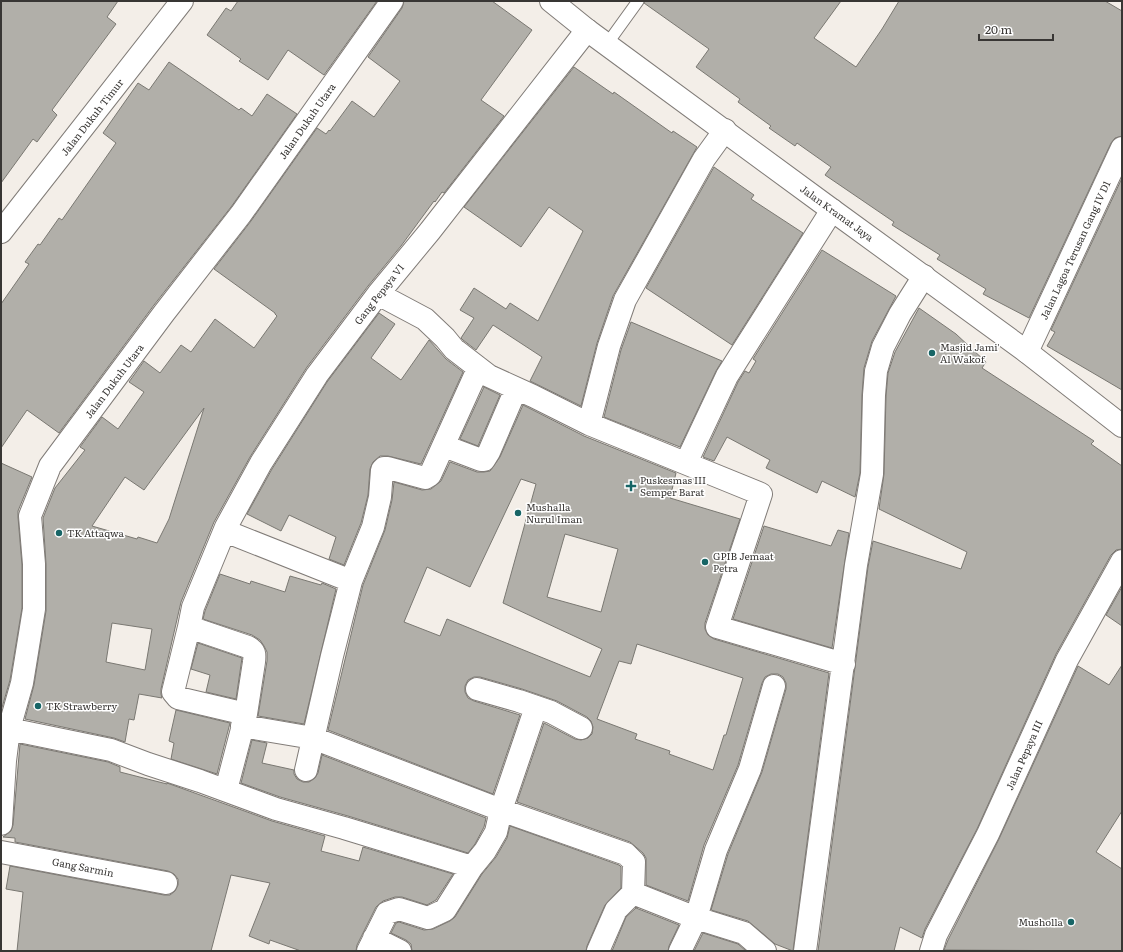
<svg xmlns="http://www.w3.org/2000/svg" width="1123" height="952" font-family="Literata,serif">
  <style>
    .building { fill: #b1afa9; stroke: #7a7872; fill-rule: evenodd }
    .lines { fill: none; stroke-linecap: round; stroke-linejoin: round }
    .service-casing { stroke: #817c78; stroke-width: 13 }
    .minor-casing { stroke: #817c78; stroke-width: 24 }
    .tertiary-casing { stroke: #817c78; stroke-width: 24 }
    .service { stroke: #fff; stroke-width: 11 }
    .minor { stroke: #fff; stroke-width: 22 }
    .tertiary { stroke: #fff; stroke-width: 22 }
    .poi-dot { fill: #176566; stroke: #fff; stroke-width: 1.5 }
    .labels { text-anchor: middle; stroke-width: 3; stroke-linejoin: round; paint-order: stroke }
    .street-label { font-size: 10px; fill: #383634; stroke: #fff }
    .poi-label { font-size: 10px; fill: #383634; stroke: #fff; text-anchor: start }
  </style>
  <rect width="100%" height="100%" fill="#f3eee8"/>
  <path class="building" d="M 1,1 L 118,1 L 107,17 L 116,24 L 52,110 L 57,115 L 37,142 L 33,139 L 1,183 Z
    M 238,1 L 377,1 L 324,75 L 288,50 L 268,80 L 239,61 L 241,59 L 207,35 L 226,8 L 231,11 Z
    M 404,1 L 492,1 L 532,30 L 481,100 L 504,116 L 444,193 L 442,192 L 435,202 L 434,201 L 401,246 L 368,286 L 307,367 L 250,457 L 214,522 L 181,602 L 161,689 L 161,694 L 162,698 L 139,694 L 134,720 L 129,719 L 125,742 L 114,738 L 25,719 L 34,685 L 46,611 L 46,564 L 43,518 L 55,488 L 85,450 L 80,447 L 102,417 L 118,429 L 144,392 L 129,382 L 144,361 L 160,373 L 181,345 L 191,352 L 215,319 L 254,348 L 277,316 L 275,314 L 275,313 L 214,269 L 251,221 L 317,128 L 326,134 L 329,130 L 330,131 L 352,101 L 374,117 L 400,81 L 368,57 L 402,8 ZM 204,408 L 169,519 L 157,543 L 138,537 L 137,539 L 92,526 L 125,477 L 144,490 ZM 112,623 L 152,629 L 145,670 L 106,662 Z
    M 645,1 L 841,1 L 814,38 L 856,67 L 882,29 L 899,1 L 1105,1 L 1122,11 L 1122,136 L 1115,138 L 1111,143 L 1029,318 L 983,294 L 986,289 L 937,259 L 940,255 L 892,225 L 894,222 L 825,175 L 831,167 L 797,143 L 795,146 L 769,128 L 771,126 L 738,102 L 740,99 L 696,67 L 709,49 L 644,3 Z
    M 169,62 L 239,110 L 241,108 L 252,116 L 267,94 L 297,114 L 231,207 L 154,305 L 59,433 L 27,410 L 1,448 L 1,304 L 29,264 L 25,262 L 38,244 L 40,245 L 59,218 L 62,220 L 116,143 L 103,133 L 138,83 L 149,90 Z
    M 574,67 L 613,94 L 614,92 L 672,133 L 673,131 L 697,147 L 613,296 L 597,343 L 581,406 L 530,381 L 542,357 L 493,325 L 476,350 L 463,340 L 461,338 L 474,318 L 460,310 L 474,288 L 506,309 L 510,303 L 538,321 L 583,231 L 549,207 L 521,247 L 464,207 Z
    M 714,167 L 754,195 L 751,199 L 803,233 L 732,345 L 646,288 Z
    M 1122,178 L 1122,390 L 1047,346 L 1055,332 L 1051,330 Z
    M 822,250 L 896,296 L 872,341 L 864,368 L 862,395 L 860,473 L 855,497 L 822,481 L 817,493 L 766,468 L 770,460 L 727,437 L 714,461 L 703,457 L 738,382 L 745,371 L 749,373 L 756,361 L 753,359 Z
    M 919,308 L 956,334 L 986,362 L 982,368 L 1094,441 L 1091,444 L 1122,466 L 1122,549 L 1116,550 L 1111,555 L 1056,654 L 977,829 L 925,929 L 922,938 L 900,927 L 894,951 L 818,951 L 868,567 L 873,541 L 961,569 L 967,552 L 879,509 L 884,474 L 886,396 L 888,373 L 895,352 Z
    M 379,313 L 395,324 L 371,358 L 401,380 L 429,340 L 446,359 L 463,372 L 421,464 L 388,456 L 380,456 L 373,462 L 370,469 L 368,495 L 361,523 L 344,565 L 329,559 L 336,537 L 289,515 L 281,531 L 247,514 L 272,469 L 327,382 Z
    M 631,322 L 722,361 L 716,371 L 680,447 L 604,417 L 621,350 Z
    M 484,387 L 500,395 L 478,446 L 460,439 Z
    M 523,405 L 584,436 L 676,473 L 670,498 L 740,519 L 705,623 L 705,629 L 708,635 L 714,639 L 829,673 L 793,951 L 775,944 L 748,921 L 711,910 L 728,854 L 762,772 L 786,689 L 786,683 L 783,677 L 778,674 L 771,674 L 765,677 L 762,683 L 738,765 L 704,845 L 688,901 L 646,885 L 646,858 L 643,853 L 630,842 L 517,802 L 544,723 L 575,739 L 581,740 L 588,738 L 592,734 L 593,727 L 591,721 L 587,717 L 557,701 L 522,689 L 480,677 L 474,677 L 468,680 L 465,686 L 465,692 L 468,698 L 474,701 L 520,715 L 493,794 L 328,730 L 363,585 L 385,530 L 392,500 L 394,482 L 422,490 L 431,489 L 441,481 L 450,462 L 477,472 L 484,472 L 490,471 L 500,457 ZM 521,479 L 536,484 L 503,603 L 602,649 L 590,677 L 447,619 L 440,636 L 404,622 L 427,567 L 470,587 ZM 565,534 L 618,549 L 601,612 L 547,597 ZM 637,644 L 743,678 L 726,735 L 724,735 L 713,770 L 669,754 L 670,751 L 635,739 L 637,734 L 597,719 L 619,661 L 631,664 Z
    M 1,463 L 32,477 L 18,511 L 18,517 L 22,565 L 22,608 L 10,680 L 1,711 Z
    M 764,526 L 831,546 L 838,530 L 849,533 L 832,648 L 733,619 Z
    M 220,574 L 250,584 L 251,581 L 285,592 L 290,576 L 321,585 L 322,583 L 336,589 L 304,724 L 258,716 L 267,661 L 267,652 L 264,646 L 260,640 L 252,635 L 203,619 L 205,611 Z
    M 1122,587 L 1122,626 L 1106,615 Z
    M 198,643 L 242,658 L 236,699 L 206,692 L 210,675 L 191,669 Z
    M 1122,665 L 1122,811 L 1096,852 L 1122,869 L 1122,951 L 944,950 L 948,940 L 999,839 L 1078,666 L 1109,685 Z
    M 176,710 L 230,723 L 217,774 L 171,759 L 174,743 L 169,741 Z
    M 252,740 L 267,743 L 262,763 L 294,770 L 294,774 L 297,779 L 303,782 L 309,782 L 315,778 L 318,773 L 322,755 L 486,818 L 484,827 L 475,844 L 468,853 L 348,816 L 280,797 L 241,783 Z
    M 20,744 L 108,762 L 120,767 L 120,772 L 167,784 L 167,783 L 272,821 L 325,836 L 321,851 L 359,861 L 363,847 L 453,874 L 436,900 L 427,905 L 402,897 L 395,897 L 383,901 L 376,907 L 357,945 L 356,951 L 301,951 L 270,940 L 269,944 L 249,936 L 270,883 L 231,875 L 211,951 L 17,951 L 23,892 L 6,889 L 10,866 L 164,895 L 170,895 L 175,891 L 178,885 L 178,879 L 174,874 L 168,871 L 15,842 L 15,838 L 3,837 L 11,831 L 13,825 Z
    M 510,826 L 619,865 L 621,867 L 621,888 L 605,905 L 587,946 L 586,951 L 412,951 L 411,944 L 406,940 L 391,933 L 396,923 L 399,922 L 424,930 L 433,929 L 450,921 L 455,917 L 482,874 L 496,857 L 507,838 Z
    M 636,908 L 679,925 L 669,946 L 668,951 L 612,951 L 626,917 Z
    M 703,933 L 738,944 L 746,951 L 694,951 Z"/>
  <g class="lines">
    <g class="service-casing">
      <path id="service" d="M 607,44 L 638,1"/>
    </g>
    <g class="minor-casing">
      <path id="minor" d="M 725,130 L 704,159 L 625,300 L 609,346 L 589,424 L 761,494 L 717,627 L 844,664
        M 1,232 L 182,1
        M 378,294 L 425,319 L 445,338 L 454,349 L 489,376 L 533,396 L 589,424
        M 1027,352 L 1122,148
        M 444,446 L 481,460 L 484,460 L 489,452 L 516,389
        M 686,463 L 727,376 L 832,210
        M 225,531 L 351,581
        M 189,627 L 248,647 C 255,651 255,654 254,662 L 246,714
        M 477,689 L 519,701 L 551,712 L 581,728
        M 242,726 L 313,738 L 501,810 L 536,707
        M 9,729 L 111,750 L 148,764 L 200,781 L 276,809 L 344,828 L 472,867
        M 306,770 L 332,656 L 351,581 L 373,527 L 380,497 L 382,470 L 384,468 L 388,468 L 425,478 L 430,475 L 478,369
        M 226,790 L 246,714 L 178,698 L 173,692 L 189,627 L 193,607 L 226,527 L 261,463 L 317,375 L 378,294 L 430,231 L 587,30
        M 1,824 L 5,761 L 9,729 L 22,683 L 34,609 L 34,564 L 30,516 L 50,466 L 164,313 L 241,214 L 392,1
        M 1,852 L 166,883
        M 374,938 L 400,951
        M 368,951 L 387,913 L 399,909 L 428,918 L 445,910 L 472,867 L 485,851 L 496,832 L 501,810 L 626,854 L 634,862 L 633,893 L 696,918 L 744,933 L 765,951
        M 598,951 L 616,910 L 633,893
        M 680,951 L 696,918 L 716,850 L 750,769 L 774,686
        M 805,951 L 856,565 L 872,474 L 874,395 L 876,371 L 883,347 L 900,314 L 924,276
        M 931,951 L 936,935 L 988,834 L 1067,660 L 1122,561"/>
    </g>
    <g class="tertiary-casing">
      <path id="tertiary" d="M 551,1 L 587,30 L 832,210 L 1027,352 L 1122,426"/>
    </g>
    <use href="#service" class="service"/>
    <use href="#minor" class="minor"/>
    <use href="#tertiary" class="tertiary"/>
  </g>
  <g class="poi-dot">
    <circle cx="932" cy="353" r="4"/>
    <path d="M629 480h4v4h4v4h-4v4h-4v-4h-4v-4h4z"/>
    <circle cx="518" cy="513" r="4"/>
    <circle cx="59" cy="533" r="4"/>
    <circle cx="705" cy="562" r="4"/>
    <circle cx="38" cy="706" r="4"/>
    <circle cx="1071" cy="922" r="4"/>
  </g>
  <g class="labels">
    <g class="street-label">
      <text transform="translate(92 117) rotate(-52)" y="4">Jalan Dukuh Timur</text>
      <text transform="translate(307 121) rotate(-55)" y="4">Jalan Dukuh Utara</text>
      <text transform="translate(837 213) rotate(36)" y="4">Jalan Kramat Jaya</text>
      <text transform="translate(1075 250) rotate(-65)" y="4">Jalan Lagoa Terusan Gang IV D1</text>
      <text transform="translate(379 294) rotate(-52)" y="4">Gang Pepaya VI</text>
      <text transform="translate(114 381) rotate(-53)" y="4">Jalan Dukuh Utara</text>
      <text transform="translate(1024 755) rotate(-66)" y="4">Jalan Pepaya III</text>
      <text transform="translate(83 867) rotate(11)" y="4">Gang Sarmin</text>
    </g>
    <g class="poi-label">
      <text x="940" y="351">Masjid Jami'<tspan x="940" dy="12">Al Wakof</tspan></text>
      <text x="640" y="484">Puskesmas III<tspan x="640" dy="12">Semper Barat</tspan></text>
      <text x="526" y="511">Mushalla<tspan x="526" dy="12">Nurul Iman</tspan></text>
      <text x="67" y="537">TK Attaqwa</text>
      <text x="713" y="560">GPIB Jemaat<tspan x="713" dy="12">Petra</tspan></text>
      <text x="46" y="710">TK Strawberry</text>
      <text x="1063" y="926" text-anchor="end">Musholla</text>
    </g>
  </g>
  <rect width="1123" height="952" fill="none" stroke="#383634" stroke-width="4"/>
  <path d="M979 34v6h74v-6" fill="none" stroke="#383634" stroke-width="2"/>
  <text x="985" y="34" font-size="12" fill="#383634" stroke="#ffffff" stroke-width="3" paint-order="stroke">20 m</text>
</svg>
